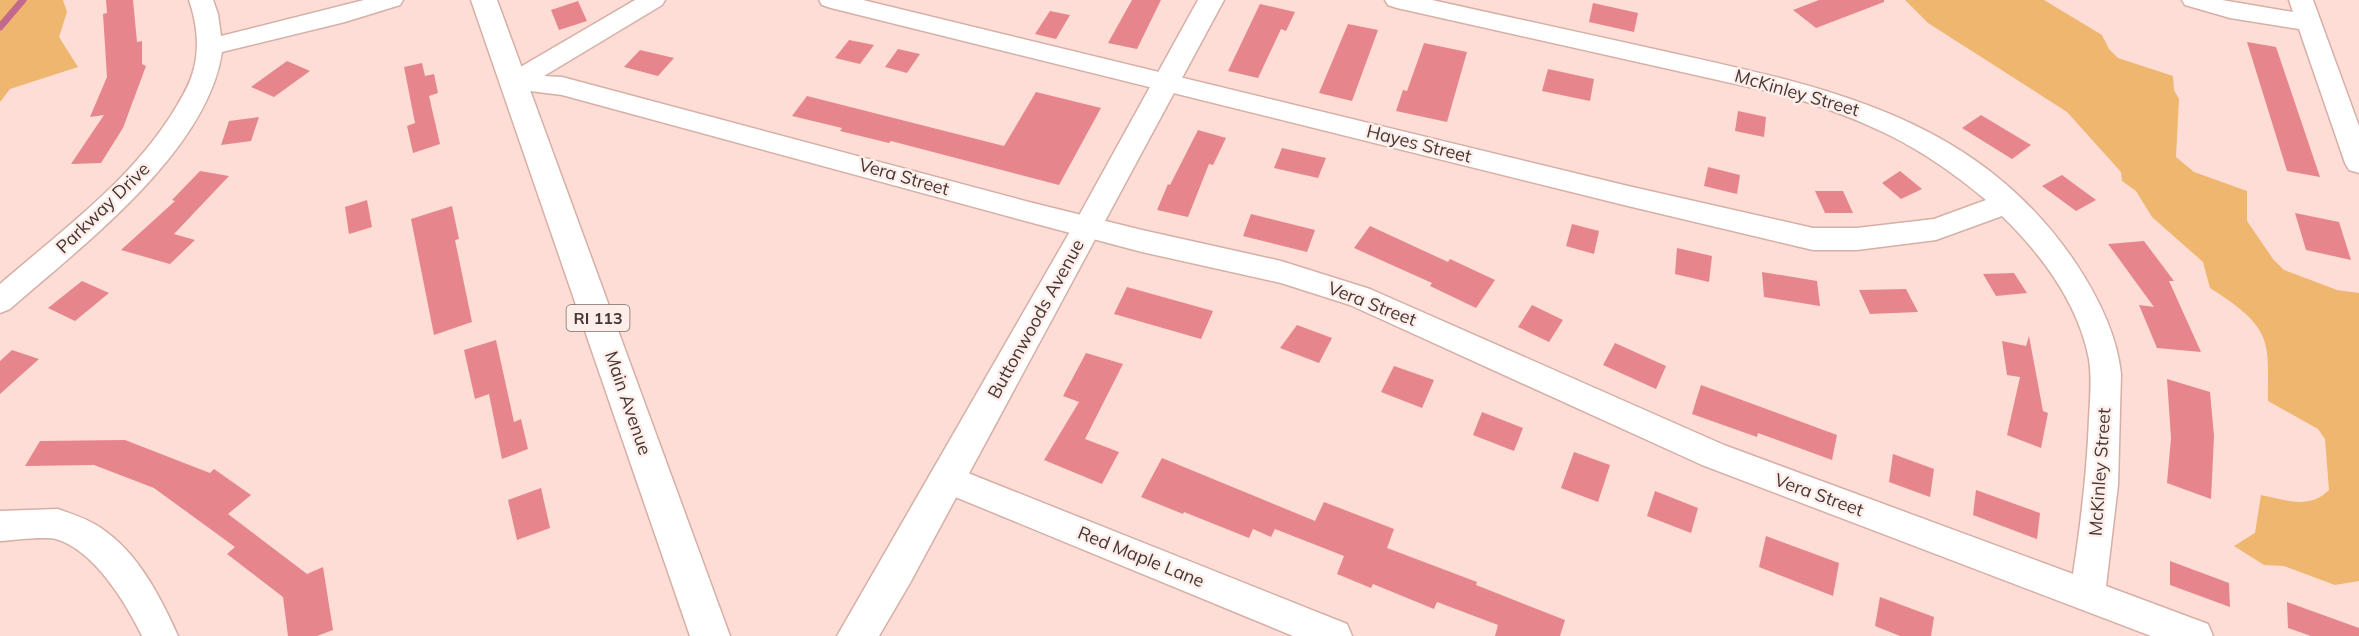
<svg xmlns="http://www.w3.org/2000/svg" width="2359" height="636" font-family="Mulish,sans-serif">
  <style>
    .green { fill: #eeb66e }
    .lines { fill: none; stroke-linecap: round; stroke-linejoin: round }
    .stream { stroke: #c36a8c; stroke-width: 7 }
    .building { fill: #e6858c }
    .minor-casing { stroke: #d6afa6; stroke-width: 3 }
    .tertiary-casing { stroke: #d6afa6; stroke-width: 3 }
    .primary-casing { stroke: #d6afa6; stroke-width: 3 }
    .minor { fill: #fff; fill-rule: evenodd }
    .tertiary { fill: #fff; fill-rule: evenodd }
    .primary { fill: #fff; fill-rule: evenodd }
    .labels { text-anchor: middle; stroke-width: 5; stroke-linejoin: round; paint-order: stroke }
    .shield { fill: #feeeea; stroke: #7e6e6a; stroke-width: 1.5 }
    .shield-label { font-size: 16px; font-weight: bold; fill: #473733 }
    .street-label { font-size: 18px; fill: #473733; stroke: #feeeea }
  </style>
  <rect width="100%" height="100%" fill="#fdddd5"/>
  <path class="green" d="M 0,0 L 63,0 L 67,12 L 59,37 L 78,67 L 10,89 L 0,102 Z
    M 1905,0 L 2044,0 L 2102,35 L 2109,49 L 2118,58 L 2173,76 L 2174,90 L 2179,99 L 2176,157 L 2194,172 L 2247,191 L 2247,221 L 2273,259 L 2284,270 L 2337,290 L 2359,293 L 2359,581 L 2335,585 L 2284,566 L 2264,565 L 2234,546 L 2255,533 L 2261,495 C 2286,500 2309,510 2329,490 L 2325,439 L 2318,429 L 2268,401 C 2267,381 2271,353 2262,335 C 2253,315 2227,299 2210,288 L 2203,262 L 2152,217 L 2136,191 L 2122,181 L 2121,172 L 2067,112 L 1928,23 Z"/>
  <g class="lines">
    <path class="stream" d="M 0,27 L 23,0"/>
  </g>
  <path class="building" d="M 106,0 L 133,0 L 137,42 L 142,41 L 142,64 L 146,66 L 123,128 L 101,163 L 71,164 L 104,115 L 90,117 L 107,77 L 103,14 L 107,13 Z
    M 1132,0 L 1161,0 L 1137,49 L 1108,43 Z
    M 1819,0 L 1884,0 L 1884,2 L 1816,28 L 1793,10 Z
    M 578,1 L 587,21 L 559,30 L 551,10 Z
    M 1593,3 L 1638,13 L 1634,32 L 1589,22 Z
    M 1260,4 L 1295,12 L 1286,31 L 1281,29 L 1258,78 L 1228,71 Z
    M 1050,11 L 1070,15 L 1056,39 L 1035,34 Z
    M 1348,24 L 1378,30 L 1352,101 L 1319,93 Z
    M 849,40 L 874,45 L 860,64 L 835,58 Z
    M 2247,42 L 2276,47 L 2320,177 L 2287,171 Z
    M 1424,43 L 1467,52 L 1447,122 L 1396,111 L 1403,90 L 1407,91 Z
    M 898,49 L 920,54 L 907,73 L 885,67 Z
    M 640,50 L 674,58 L 658,76 L 624,67 Z
    M 287,61 L 310,71 L 274,97 L 251,87 Z
    M 422,63 L 425,76 L 434,74 L 438,93 L 429,96 L 440,144 L 413,153 L 407,126 L 415,123 L 404,67 Z
    M 1548,69 L 1594,79 L 1590,101 L 1542,91 Z
    M 1036,92 L 1101,108 L 1059,185 L 891,141 L 889,143 L 840,131 L 842,128 L 792,116 L 807,96 L 1004,146 Z
    M 1738,111 L 1766,117 L 1764,137 L 1735,131 Z
    M 1981,115 L 2031,145 L 2012,159 L 1962,128 Z
    M 259,117 L 251,141 L 221,145 L 229,121 Z
    M 1198,130 L 1226,138 L 1213,165 L 1209,164 L 1188,217 L 1157,210 L 1168,184 L 1170,185 Z
    M 1282,148 L 1326,158 L 1318,178 L 1274,168 Z
    M 1708,167 L 1740,175 L 1737,194 L 1704,186 Z
    M 200,171 L 229,176 L 174,234 L 195,240 L 170,264 L 121,250 L 175,201 L 172,200 Z
    M 1900,171 L 1922,189 L 1901,199 L 1882,183 Z
    M 2062,175 L 2096,200 L 2076,211 L 2042,186 Z
    M 1815,191 L 1843,191 L 1853,213 L 1825,213 Z
    M 367,200 L 372,227 L 349,234 L 345,207 Z
    M 452,206 L 459,239 L 455,240 L 472,322 L 434,335 L 411,219 Z
    M 2295,213 L 2339,222 L 2351,260 L 2306,250 Z
    M 1251,214 L 1315,230 L 1307,252 L 1243,236 Z
    M 1572,224 L 1599,231 L 1594,254 L 1566,246 Z
    M 1370,226 L 1448,262 L 1450,259 L 1495,280 L 1476,308 L 1430,286 L 1432,283 L 1354,248 Z
    M 2144,241 L 2174,281 L 2169,281 L 2201,352 L 2157,348 L 2139,305 L 2154,307 L 2108,244 Z
    M 1677,248 L 1712,256 L 1709,282 L 1675,274 Z
    M 1762,272 L 1817,281 L 1820,306 L 1764,297 Z
    M 2014,273 L 2027,293 L 1996,296 L 1983,274 Z
    M 82,281 L 109,293 L 75,321 L 48,308 Z
    M 1127,287 L 1213,311 L 1201,339 L 1114,314 Z
    M 1906,289 L 1918,312 L 1870,314 L 1859,290 Z
    M 1532,305 L 1563,320 L 1549,342 L 1518,327 Z
    M 1297,325 L 1332,338 L 1319,363 L 1280,348 Z
    M 2029,336 L 2043,411 L 2048,413 L 2041,448 L 2007,435 L 2020,377 L 2007,375 L 2002,341 L 2026,346 Z
    M 496,340 L 514,422 L 521,419 L 528,449 L 502,459 L 489,394 L 475,399 L 464,350 Z
    M 1615,343 L 1666,366 L 1656,389 L 1603,365 Z
    M 12,350 L 39,359 L 0,394 L 0,361 Z
    M 1086,353 L 1123,364 L 1085,439 L 1119,452 L 1102,484 L 1044,460 L 1079,402 L 1063,396 Z
    M 1394,366 L 1434,380 L 1422,408 L 1381,392 Z
    M 2167,379 L 2210,392 L 2214,436 L 2211,499 L 2167,483 L 2171,438 Z
    M 1701,385 L 1837,435 L 1832,460 L 1758,433 L 1757,437 L 1692,414 Z
    M 1482,412 L 1523,428 L 1514,451 L 1473,435 Z
    M 125,440 L 210,473 L 214,469 L 251,495 L 228,514 L 307,574 L 323,567 L 333,630 L 317,636 L 288,636 L 283,597 L 227,554 L 235,547 L 154,488 L 94,465 L 25,466 L 40,441 Z
    M 1574,452 L 1610,465 L 1598,502 L 1561,488 Z
    M 1893,454 L 1934,469 L 1930,497 L 1889,482 Z
    M 1162,458 L 1315,521 L 1324,502 L 1394,529 L 1387,548 L 1477,582 L 1476,585 L 1565,620 L 1560,636 L 1495,636 L 1498,625 L 1437,602 L 1434,609 L 1373,584 L 1371,588 L 1337,574 L 1344,556 L 1275,529 L 1271,537 L 1253,529 L 1249,538 L 1184,512 L 1183,514 L 1141,497 Z
    M 541,488 L 550,528 L 517,540 L 508,500 Z
    M 1976,490 L 2040,513 L 2037,539 L 1973,515 Z
    M 1655,491 L 1698,508 L 1691,533 L 1647,516 Z
    M 1766,536 L 1839,563 L 1833,596 L 1759,567 Z
    M 2170,561 L 2229,583 L 2230,607 L 2170,585 Z
    M 1880,597 L 1934,617 L 1931,636 L 1900,636 L 1875,626 Z
    M 2287,602 L 2359,628 L 2359,636 L 2311,636 L 2288,628 Z"/>
  <g class="lines">
    <g class="minor-casing">
      <path id="minor" d="M 189,0 L 213,0 L 218,14 L 221,36 L 364,0 L 403,0 L 400,5 L 345,22 L 222,52 C 207,152 83,245 10,309 L 0,313 L 0,284 C 62,230 132,180 175,109 C 182,97 189,86 193,72 C 200,48 197,23 189,0 Z
        M 635,0 L 665,0 L 662,5 L 544,76 L 562,77 L 1029,202 L 1142,230 L 1281,261 L 1370,289 L 1724,445 L 2073,574 C 2081,522 2087,471 2089,419 C 2090,399 2092,379 2089,359 C 2078,303 2042,255 2002,216 L 1936,240 L 1857,250 L 1813,250 L 1628,206 L 831,8 L 822,5 L 819,0 L 863,0 L 1628,186 L 1813,228 L 1857,228 L 1934,219 L 1986,200 C 1919,144 1868,121 1785,95 L 1397,8 L 1388,5 L 1385,0 L 1432,0 C 1512,18 1592,35 1672,53 C 1830,88 1977,118 2075,262 C 2097,295 2117,334 2121,374 L 2118,485 L 2106,586 L 2208,624 L 2213,636 L 2151,636 L 1702,465 L 1350,305 L 1281,283 L 1142,252 L 1029,222 L 562,95 L 505,88 L 501,82 L 505,76 Z
        M 2182,0 L 2222,0 L 2293,12 L 2289,0 L 2313,0 L 2359,126 L 2359,173 L 2349,170 L 2345,163 L 2299,29 L 2230,18 L 2185,5 Z
        M 948,465 L 1347,624 L 1352,636 L 1293,636 L 936,489 L 932,479 L 936,469 Z
        M 58,509 C 72,514 88,519 101,528 C 138,553 160,596 178,636 L 142,636 C 126,603 94,550 56,539 C 43,536 15,540 0,541 L 0,511 Z"/>
    </g>
    <g class="tertiary-casing">
      <path id="tertiary" d="M 1198,0 L 1224,0 L 910,583 L 879,636 L 837,636 L 1076,221 Z"/>
    </g>
    <g class="primary-casing">
      <path id="primary" d="M 471,0 L 497,0 L 730,636 L 690,636 Z"/>
    </g>
    <use href="#minor" class="minor"/>
    <use href="#tertiary" class="tertiary"/>
    <use href="#primary" class="primary"/>
  </g>
  <g class="labels">
    <rect class="shield" x="566.5" y="305" width="63" height="26" rx="4.5"/>
    <g class="shield-label">
      <text x="598" y="324">RI 113</text>
    </g>
    <g class="street-label">
      <text transform="translate(1797 93) rotate(16)" y="6">McKinley Street</text>
      <text transform="translate(1419 144) rotate(14)" y="6">Hayes Street</text>
      <text transform="translate(904 177) rotate(16)" y="6">Vera Street</text>
      <text transform="translate(103 208) rotate(-44)" y="6">Parkway Drive</text>
      <text transform="translate(1372 304) rotate(21)" y="6">Vera Street</text>
      <text transform="translate(1036 319) rotate(-61)" y="6">Buttonwoods Avenue</text>
      <text transform="translate(628 403) rotate(71)" y="6">Main Avenue</text>
      <text transform="translate(2100 472) rotate(-86)" y="6">McKinley Street</text>
      <text transform="translate(1819 495) rotate(20)" y="6">Vera Street</text>
      <text transform="translate(1141 557) rotate(22)" y="6">Red Maple Lane</text>
    </g>
  </g>
</svg>
